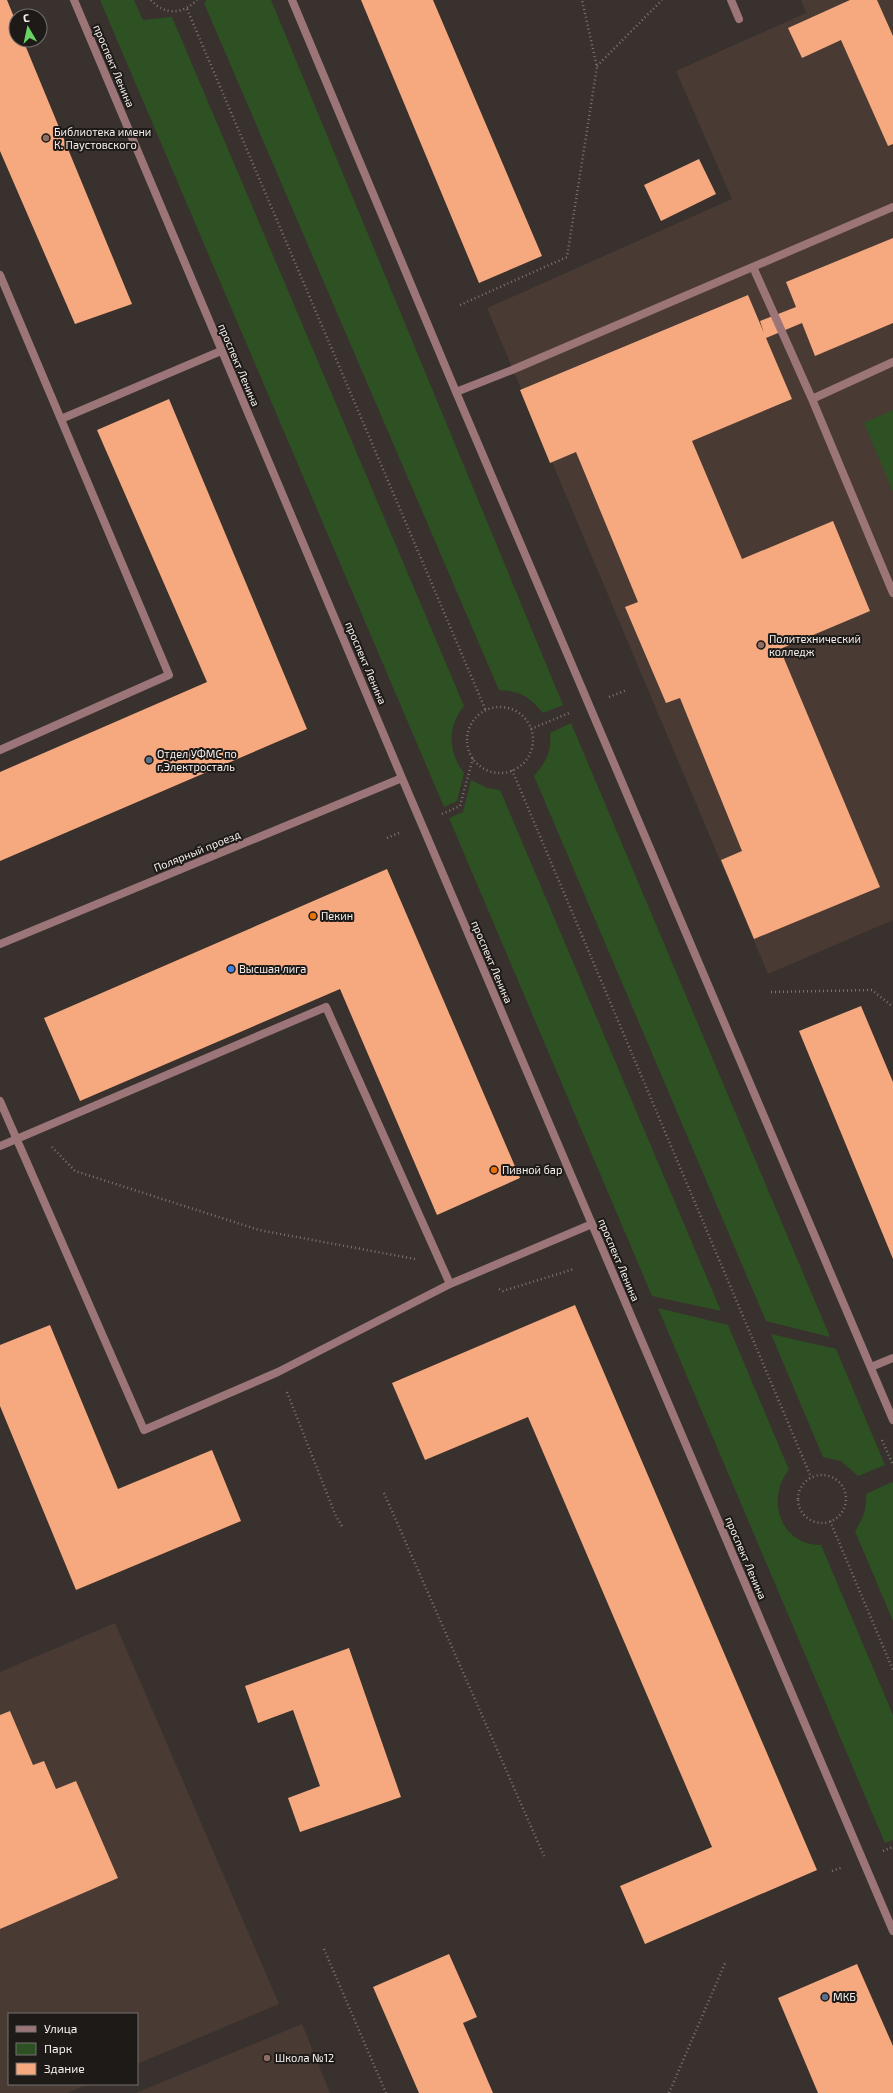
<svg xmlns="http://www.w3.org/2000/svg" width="893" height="2093" font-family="'Exo 2',sans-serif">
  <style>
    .built { fill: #493b34 }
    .green { fill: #2e5123 }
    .building { fill: #f6a97f }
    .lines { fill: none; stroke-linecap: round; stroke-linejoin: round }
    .path { stroke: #7c7571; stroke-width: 2.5; stroke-dasharray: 1 3; stroke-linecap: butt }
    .lane { stroke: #9b7577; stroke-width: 8 }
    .street { stroke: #9b7577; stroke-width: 8 }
    .education-dot { fill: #8d6e63; stroke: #1d1a18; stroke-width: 1.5 }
    .service-dot { fill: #5c6f8a; stroke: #1d1a18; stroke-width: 1.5 }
    .food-dot { fill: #e8710a; stroke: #1d1a18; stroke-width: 1.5 }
    .shop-dot { fill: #3f7fe0; stroke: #1d1a18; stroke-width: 1.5 }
    .labels { text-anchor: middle; stroke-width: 4; stroke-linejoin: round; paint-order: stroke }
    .street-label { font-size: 11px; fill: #f6f1ee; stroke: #1d1a18 }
    .poi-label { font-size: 11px; fill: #f6f1ee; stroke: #1d1a18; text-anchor: start }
  </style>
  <rect width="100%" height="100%" fill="#39312d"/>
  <path class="built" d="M 801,0 L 893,0 L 893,920 L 768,974 L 487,308 L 732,199 L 676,71 L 806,13 Z
    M 115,1623 L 279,2004 L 137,2064 L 137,2014 L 9,2014 L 9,2084 L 89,2084 L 67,2093 L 0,2093 L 0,1672 Z
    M 302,2024 L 330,2093 L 136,2093 Z"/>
  <path class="green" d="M 100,0 L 134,0 L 143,20 L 172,17 L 464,706 C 447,726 448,753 464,773 L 457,801 L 444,807 Z
    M 207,0 L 271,0 L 563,705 L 543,713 C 529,696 520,691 499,690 L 204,3 Z
    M 893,410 L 893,492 L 864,423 Z
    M 571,723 L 830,1337 L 766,1321 L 534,776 C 546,762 552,751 550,733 Z
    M 471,780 L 487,788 L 500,790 L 721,1311 L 652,1296 L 449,818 L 463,812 Z
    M 658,1308 L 728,1325 L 789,1470 C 765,1499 781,1546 821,1545 L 893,1715 L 893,1840 L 885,1843 Z
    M 771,1334 L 836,1349 L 885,1465 L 858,1476 L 841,1461 L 823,1457 Z
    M 892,1482 L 893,1483 L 893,1621 L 855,1531 C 863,1519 867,1508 866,1494 Z"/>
  <path class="building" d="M 0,0 L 7,0 L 16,22 L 16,40 L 23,40 L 132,304 L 75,324 L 0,151 Z
    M 361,0 L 433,0 L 542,256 L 479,283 Z
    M 850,0 L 877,0 L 893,36 L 893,144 L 888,146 L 841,40 L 802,58 L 788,28 Z
    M 699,159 L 716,194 L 661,221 L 644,185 Z
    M 893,238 L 893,323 L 815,356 L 802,323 L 766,338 L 792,399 L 692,441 L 742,559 L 833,521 L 870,611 L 780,649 L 880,887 L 754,939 L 721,860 L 742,851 L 680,698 L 666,703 L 625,607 L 638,602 L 576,452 L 550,463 L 520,390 L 748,295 L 764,333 L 760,321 L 796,307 L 786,282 Z
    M 169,399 L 307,729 L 0,861 L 0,772 L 207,682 L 97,430 Z
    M 387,869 L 520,1178 L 437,1215 L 340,989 L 80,1101 L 44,1018 Z
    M 861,1006 L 893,1082 L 893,1259 L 799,1031 Z
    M 575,1305 L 817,1870 L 645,1944 L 620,1886 L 712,1847 L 528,1417 L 425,1460 L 392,1383 Z
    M 50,1325 L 118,1489 L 212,1450 L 241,1521 L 76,1590 L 0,1406 L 0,1345 Z
    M 349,1648 L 401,1797 L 300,1832 L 288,1798 L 320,1786 L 293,1710 L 258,1723 L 245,1686 Z
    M 10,1711 L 33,1765 L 44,1761 L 56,1789 L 76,1781 L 118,1878 L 0,1929 L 0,1715 Z
    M 449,1954 L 477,2017 L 463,2023 L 493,2093 L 419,2093 L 373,1987 Z
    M 857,1964 L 893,2046 L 893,2093 L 818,2093 L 778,1998 Z"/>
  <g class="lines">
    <path class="path" d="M 151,0 C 165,16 183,14 197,0
      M 187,9 L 486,711
      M 597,66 L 662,0
      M 460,305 L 567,257 L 597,67 L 582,0
      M 609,697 L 627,690
      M467 740a33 33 0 1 1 66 0a33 33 0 1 1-66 0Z
      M 531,729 L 569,713
      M 512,770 L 811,1477
      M 442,814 L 460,806 L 473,758
      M 387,838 L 401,832
      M 771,992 L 872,990 L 893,1007
      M 52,1147 L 75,1171 L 259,1230 L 415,1259
      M 499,1289 L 503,1291 L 574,1269
      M 287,1392 L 335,1514 L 343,1528
      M 882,1440 L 893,1465
      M798 1499a24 24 0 1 1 48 0a24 24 0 1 1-48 0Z
      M 384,1493 L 544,1856
      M 830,1521 L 893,1670
      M 883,1851 L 893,1847
      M 832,1871 L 843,1867
      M 324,1949 L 386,2093
      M 669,2093 L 726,1961"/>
    <path class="lane" d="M 731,0 L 739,19
      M 753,267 L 812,399 L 893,362
      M 0,275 L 169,675 L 0,750
      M 456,392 L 512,370 L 893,207
      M 812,399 L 893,593
      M 61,419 L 221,351
      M 0,1101 L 144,1430 L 278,1372 L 450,1284 L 592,1224
      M 0,1146 L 326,1007 L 450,1284
      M 871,1367 L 893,1358"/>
    <path class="street" d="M 74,0 L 402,778 L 893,1931
      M 292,0 L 456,392 L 893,1420
      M 0,944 L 402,778"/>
  </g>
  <g class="education-dot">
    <circle cx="46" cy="138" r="4"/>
    <circle cx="761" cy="645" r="4"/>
    <circle cx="267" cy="2058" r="4"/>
  </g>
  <g class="service-dot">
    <circle cx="149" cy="760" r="4"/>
    <circle cx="825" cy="1997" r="4"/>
  </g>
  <g class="food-dot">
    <circle cx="313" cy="916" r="4"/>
    <circle cx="494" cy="1170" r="4"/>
  </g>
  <circle class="shop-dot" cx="231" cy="969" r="4"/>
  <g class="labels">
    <g class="street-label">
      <text transform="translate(114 66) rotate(67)" y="4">проспект Ленина</text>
      <text transform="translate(239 365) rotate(67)" y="4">проспект Ленина</text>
      <text transform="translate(366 663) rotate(67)" y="4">проспект Ленина</text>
      <text transform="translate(197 851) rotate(-22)" y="4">Полярный проезд</text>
      <text transform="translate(492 962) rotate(67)" y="4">проспект Ленина</text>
      <text transform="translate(619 1260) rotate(67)" y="4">проспект Ленина</text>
      <text transform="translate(746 1558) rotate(67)" y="4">проспект Ленина</text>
    </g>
    <g class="poi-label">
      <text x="54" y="136">Библиотека имени<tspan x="54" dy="13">К. Паустовского</tspan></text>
      <text x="769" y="643">Политехнический<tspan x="769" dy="13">колледж</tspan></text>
      <text x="157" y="758">Отдел УФМС по<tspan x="157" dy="13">г.Электросталь</tspan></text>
      <text x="321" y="920">Пекин</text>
      <text x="239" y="973">Высшая лига</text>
      <text x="502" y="1174">Пивной бар</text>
      <text x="833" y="2001">МКБ</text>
      <text x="275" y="2062">Школа №12</text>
    </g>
  </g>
  <rect x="8" y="2013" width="130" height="72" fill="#1d1a18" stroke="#74706e"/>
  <rect x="16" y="2026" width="20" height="6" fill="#9b7577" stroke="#74706e"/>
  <text x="44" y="2033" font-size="12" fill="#f6f1ee">Улица</text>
  <rect x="16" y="2043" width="20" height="12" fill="#2e5123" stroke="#74706e"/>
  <text x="44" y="2053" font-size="12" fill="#f6f1ee">Парк</text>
  <rect x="16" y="2063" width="20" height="12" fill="#f6a97f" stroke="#74706e"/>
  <text x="44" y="2073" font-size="12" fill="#f6f1ee">Здание</text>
  <g transform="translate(28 28) rotate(351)"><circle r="19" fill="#1d1a18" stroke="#74706e"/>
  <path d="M0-3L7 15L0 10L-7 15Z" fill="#69d464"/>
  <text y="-6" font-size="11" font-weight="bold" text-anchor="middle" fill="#f6f1ee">С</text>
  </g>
</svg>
